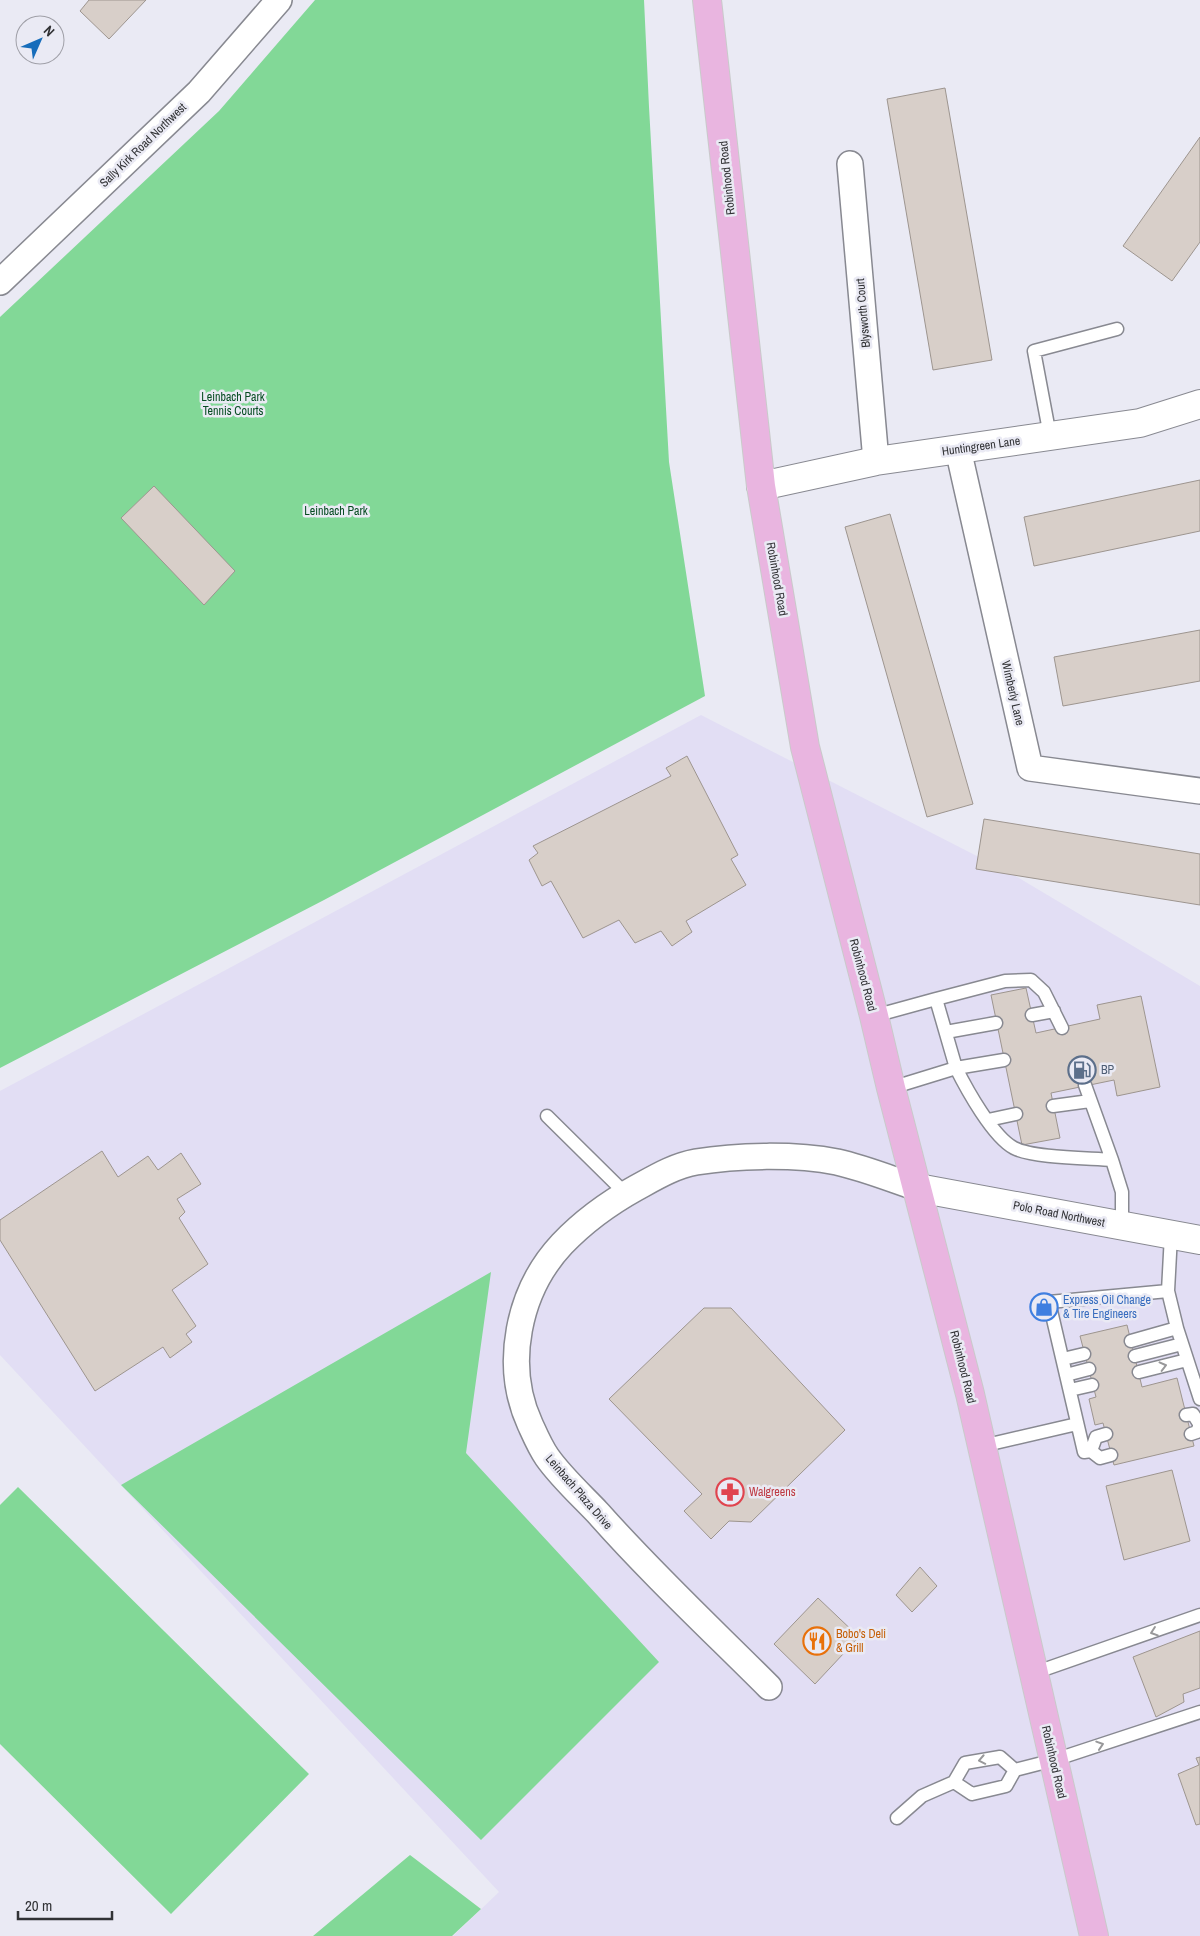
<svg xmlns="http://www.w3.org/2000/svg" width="1200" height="1936" font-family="'Archivo Narrow',sans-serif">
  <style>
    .commercial { fill: #e2def4 }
    .green { fill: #82d897 }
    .building { fill: #d8cfc9; stroke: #9d958f }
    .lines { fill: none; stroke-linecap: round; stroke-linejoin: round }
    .service-casing { stroke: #888991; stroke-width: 15 }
    .minor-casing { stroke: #888991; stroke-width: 28 }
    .tertiary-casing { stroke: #888991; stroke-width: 30 }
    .primary-casing { stroke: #c9caca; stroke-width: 30 }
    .service { stroke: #fff; stroke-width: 12 }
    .minor { stroke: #fff; stroke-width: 25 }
    .tertiary { stroke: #fff; stroke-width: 28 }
    .primary { stroke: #e9b5e0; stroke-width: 28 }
    .oneway { stroke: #98989a }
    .labels { text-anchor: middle; stroke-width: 5; stroke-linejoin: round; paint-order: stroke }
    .street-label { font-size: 12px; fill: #313235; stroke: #eaeaf4 }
    .park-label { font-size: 12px; fill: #064c22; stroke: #eaeaf4 }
    .service-label { font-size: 12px; fill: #4e5e75; stroke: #eaeaf4; text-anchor: start }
    .shop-label { font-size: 12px; fill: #366cbe; stroke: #eaeaf4; text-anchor: start }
    .health-label { font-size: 12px; fill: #be3a42; stroke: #eaeaf4; text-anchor: start }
    .food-label { font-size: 12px; fill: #c56008; stroke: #eaeaf4; text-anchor: start }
  </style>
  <rect width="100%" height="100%" fill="#eaeaf4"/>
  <path class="commercial" d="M 701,715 L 1014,875 L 1200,986 L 1200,1936 L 453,1936 L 499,1892 L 0,1355 L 0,1091 Z"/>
  <path class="green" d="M 315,0 L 644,0 L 649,107 L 669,462 L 705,696 L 324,900 L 0,1068 L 0,317 L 219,111 Z
    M 491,1272 L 466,1453 L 659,1662 L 481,1840 L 121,1485 Z
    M 18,1487 L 309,1774 L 171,1914 L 0,1744 L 0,1505 Z
    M 410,1855 L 481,1909 L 452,1936 L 313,1936 Z"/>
  <path class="building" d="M 89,0 L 146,0 L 109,39 L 80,11 Z
    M 945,88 L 992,360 L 933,370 L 887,99 Z
    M 1200,137 L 1200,242 L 1172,281 L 1123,246 Z
    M 1200,480 L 1200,531 L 1034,566 L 1024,517 Z
    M 154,486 L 235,571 L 204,605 L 121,518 Z
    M 890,514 L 973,804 L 927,817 L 845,527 Z
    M 1200,630 L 1200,681 L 1063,706 L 1054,657 Z
    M 687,756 L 738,855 L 731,859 L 746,885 L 686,921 L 692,932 L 672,946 L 661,931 L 635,943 L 619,920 L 583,938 L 551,881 L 542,886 L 529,860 L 538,853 L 533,846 L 671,776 L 666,768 Z
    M 984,819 L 1200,854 L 1200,905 L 976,869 Z
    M 1026,988 L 1036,1033 L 1100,1019 L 1097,1005 L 1141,996 L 1160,1087 L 1117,1096 L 1114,1080 L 1051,1093 L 1060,1138 L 1022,1145 L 991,995 Z
    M 102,1151 L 118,1177 L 148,1156 L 158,1170 L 181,1153 L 201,1184 L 177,1199 L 185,1212 L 179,1218 L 208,1264 L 172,1290 L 196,1326 L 186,1334 L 192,1342 L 170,1358 L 163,1347 L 95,1391 L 0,1240 L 0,1220 Z
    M 704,1308 L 731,1308 L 845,1430 L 751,1522 L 729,1521 L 711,1539 L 684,1511 L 702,1494 L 609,1399 Z
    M 1127,1325 L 1142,1387 L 1177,1378 L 1194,1446 L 1114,1465 L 1103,1423 L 1095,1425 L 1089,1399 L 1096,1397 L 1080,1336 Z
    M 1172,1470 L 1190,1541 L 1124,1560 L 1106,1486 Z
    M 920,1567 L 937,1586 L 912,1612 L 896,1595 Z
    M 818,1598 L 859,1637 L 815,1684 L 774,1644 Z
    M 1200,1631 L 1200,1688 L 1183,1694 L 1184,1702 L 1156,1717 L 1133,1657 Z
    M 1200,1757 L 1200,1824 L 1196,1825 L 1178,1774 L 1199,1765 L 1196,1758 Z"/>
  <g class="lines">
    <g class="service-casing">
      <path id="service" d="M 1050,436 L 1034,351 L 1117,329
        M 936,999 L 1005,981 L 1031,980 L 1044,992 L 1062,1028
        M 1032,1015 L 1054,1011
        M 874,1016 L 936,999 L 956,1068 L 891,1088
        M 946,1032 L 996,1023
        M 1004,1060 L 956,1068 C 967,1090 993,1137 1014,1148 C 1033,1158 1089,1158 1112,1160 L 1122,1192 L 1122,1226
        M 1085,1085 L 1112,1160
        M 1053,1106 L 1090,1101
        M 547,1116 L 626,1194
        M 988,1120 L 1016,1114
        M 1171,1235 L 1168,1291 L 1177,1328 L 1200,1399
        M 1131,1341 L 1177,1328
        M 1135,1356 L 1182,1344
        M 1063,1359 L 1084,1354
        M 1139,1372 L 1187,1360
        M 1066,1375 L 1089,1369
        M 1070,1390 L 1092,1385
        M 1186,1415 L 1193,1414 L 1200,1425
        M 1191,1434 L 1197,1432 L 1200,1424
        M 982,1446 L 1077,1424
        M 1091,1451 L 1096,1437 L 1106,1434
        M 1111,1455 L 1100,1458 L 1091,1451 L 1084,1452 L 1049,1302 L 1168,1291
        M 1034,1673 L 1200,1615
        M 954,1782 L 972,1794 L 1006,1786 L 1015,1770 L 1054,1760 L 1200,1712
        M 897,1818 L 922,1796 L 954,1782 L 965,1763 L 1000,1757 L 1015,1770"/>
    </g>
    <g class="minor-casing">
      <path id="minor" d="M 850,164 L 876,461
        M 0,282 L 199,92 L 279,0
        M 958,449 L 1030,768 L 1200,791
        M 769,1687 C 712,1630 652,1574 598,1513 C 581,1495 561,1477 547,1457 C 540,1447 535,1435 530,1424 C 503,1365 518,1291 562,1244 C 583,1222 609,1203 636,1188 C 656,1177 674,1166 696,1162 C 738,1155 796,1154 837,1162 C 864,1168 891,1179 918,1188"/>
    </g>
    <g class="tertiary-casing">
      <path id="tertiary" d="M 761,486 L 876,461 L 1140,423 L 1200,404
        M 918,1188 L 1200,1240"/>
    </g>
    <g class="primary-casing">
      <path id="primary" d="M 707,0 L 761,486 L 805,747 L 874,1016 L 891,1088 L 970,1394 L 1094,1936"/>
    </g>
    <use href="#service" class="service"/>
    <use href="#minor" class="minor"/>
    <use href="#tertiary" class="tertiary"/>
    <use href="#primary" class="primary"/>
  </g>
  <defs><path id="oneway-chevron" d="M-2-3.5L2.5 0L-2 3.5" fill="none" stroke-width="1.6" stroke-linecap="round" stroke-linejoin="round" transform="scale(1.25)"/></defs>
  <g class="oneway">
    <use href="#oneway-chevron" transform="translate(1163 1366) rotate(-14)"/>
    <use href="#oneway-chevron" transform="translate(1154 1632) rotate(161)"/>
    <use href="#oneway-chevron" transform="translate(1100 1745) rotate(-18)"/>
    <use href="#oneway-chevron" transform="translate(982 1760) rotate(169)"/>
  </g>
  <defs>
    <g id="fuel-ring" transform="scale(1.4375)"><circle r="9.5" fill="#eaeaf4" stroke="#5c6f8a" stroke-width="1.5"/><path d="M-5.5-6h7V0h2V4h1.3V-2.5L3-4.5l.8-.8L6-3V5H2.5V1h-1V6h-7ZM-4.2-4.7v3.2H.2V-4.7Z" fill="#5c6f8a"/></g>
    <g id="shop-ring" transform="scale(1.4375)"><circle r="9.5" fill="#eaeaf4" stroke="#3f7fe0" stroke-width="1.5"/><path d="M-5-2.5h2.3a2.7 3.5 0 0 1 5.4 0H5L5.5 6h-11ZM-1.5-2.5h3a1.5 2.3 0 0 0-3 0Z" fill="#3f7fe0"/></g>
    <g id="pharmacy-ring" transform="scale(1.4375)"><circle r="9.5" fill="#eaeaf4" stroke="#e0444e" stroke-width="1.5"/><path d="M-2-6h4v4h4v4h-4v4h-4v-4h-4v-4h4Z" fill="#e0444e"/></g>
    <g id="restaurant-ring" transform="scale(1.4375)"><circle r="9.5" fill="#eaeaf4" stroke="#e8710a" stroke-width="1.5"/><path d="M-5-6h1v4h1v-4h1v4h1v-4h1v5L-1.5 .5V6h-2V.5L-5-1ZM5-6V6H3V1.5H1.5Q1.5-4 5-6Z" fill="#e8710a"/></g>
  </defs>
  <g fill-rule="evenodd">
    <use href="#fuel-ring" x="1082" y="1070"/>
    <use href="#shop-ring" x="1044" y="1307"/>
    <use href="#pharmacy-ring" x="730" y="1492"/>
    <use href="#restaurant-ring" x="817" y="1641"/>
  </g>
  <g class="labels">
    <g class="street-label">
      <text transform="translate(143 145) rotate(-44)" y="4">Sally Kirk Road Northwest</text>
      <text transform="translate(727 178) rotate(-96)" y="4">Robinhood Road</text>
      <text transform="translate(863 313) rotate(-95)" y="4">Blysworth Court</text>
      <text transform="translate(981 446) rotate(-8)" y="4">Huntingreen Lane</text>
      <text transform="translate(777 579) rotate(80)" y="4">Robinhood Road</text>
      <text transform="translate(1013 693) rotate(77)" y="4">Wimberly Lane</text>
      <text transform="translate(863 975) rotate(75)" y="4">Robinhood Road</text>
      <text transform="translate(1059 1214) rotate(11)" y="4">Polo Road Northwest</text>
      <text transform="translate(963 1367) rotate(76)" y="4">Robinhood Road</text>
      <text transform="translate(579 1492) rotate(49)" y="4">Leinbach Plaza Drive</text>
      <text transform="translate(1054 1762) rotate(77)" y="4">Robinhood Road</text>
    </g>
    <g class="park-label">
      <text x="233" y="401">Leinbach Park<tspan x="233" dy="14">Tennis Courts</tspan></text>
      <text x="336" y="515">Leinbach Park</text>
    </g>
    <g class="service-label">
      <text x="1101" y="1074">BP</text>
    </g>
    <g class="shop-label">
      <text x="1063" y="1304">Express Oil Change<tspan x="1063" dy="14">&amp; Tire Engineers</tspan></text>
    </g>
    <g class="health-label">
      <text x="749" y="1496">Walgreens</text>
    </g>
    <g class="food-label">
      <text x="836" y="1638">Bobo's Deli<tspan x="836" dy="14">&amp; Grill</tspan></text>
    </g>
  </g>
  <g transform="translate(40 40) rotate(45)"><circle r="24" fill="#eaeaf4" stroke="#a0a0a8"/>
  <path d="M0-4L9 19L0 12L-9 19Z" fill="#176dbb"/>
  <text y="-8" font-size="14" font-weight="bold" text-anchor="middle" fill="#313235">N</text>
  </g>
  <path d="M18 1911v8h94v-8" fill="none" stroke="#313235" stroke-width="2.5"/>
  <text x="25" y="1911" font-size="15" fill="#313235" stroke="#eaeaf4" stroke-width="4" paint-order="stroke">20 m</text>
</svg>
